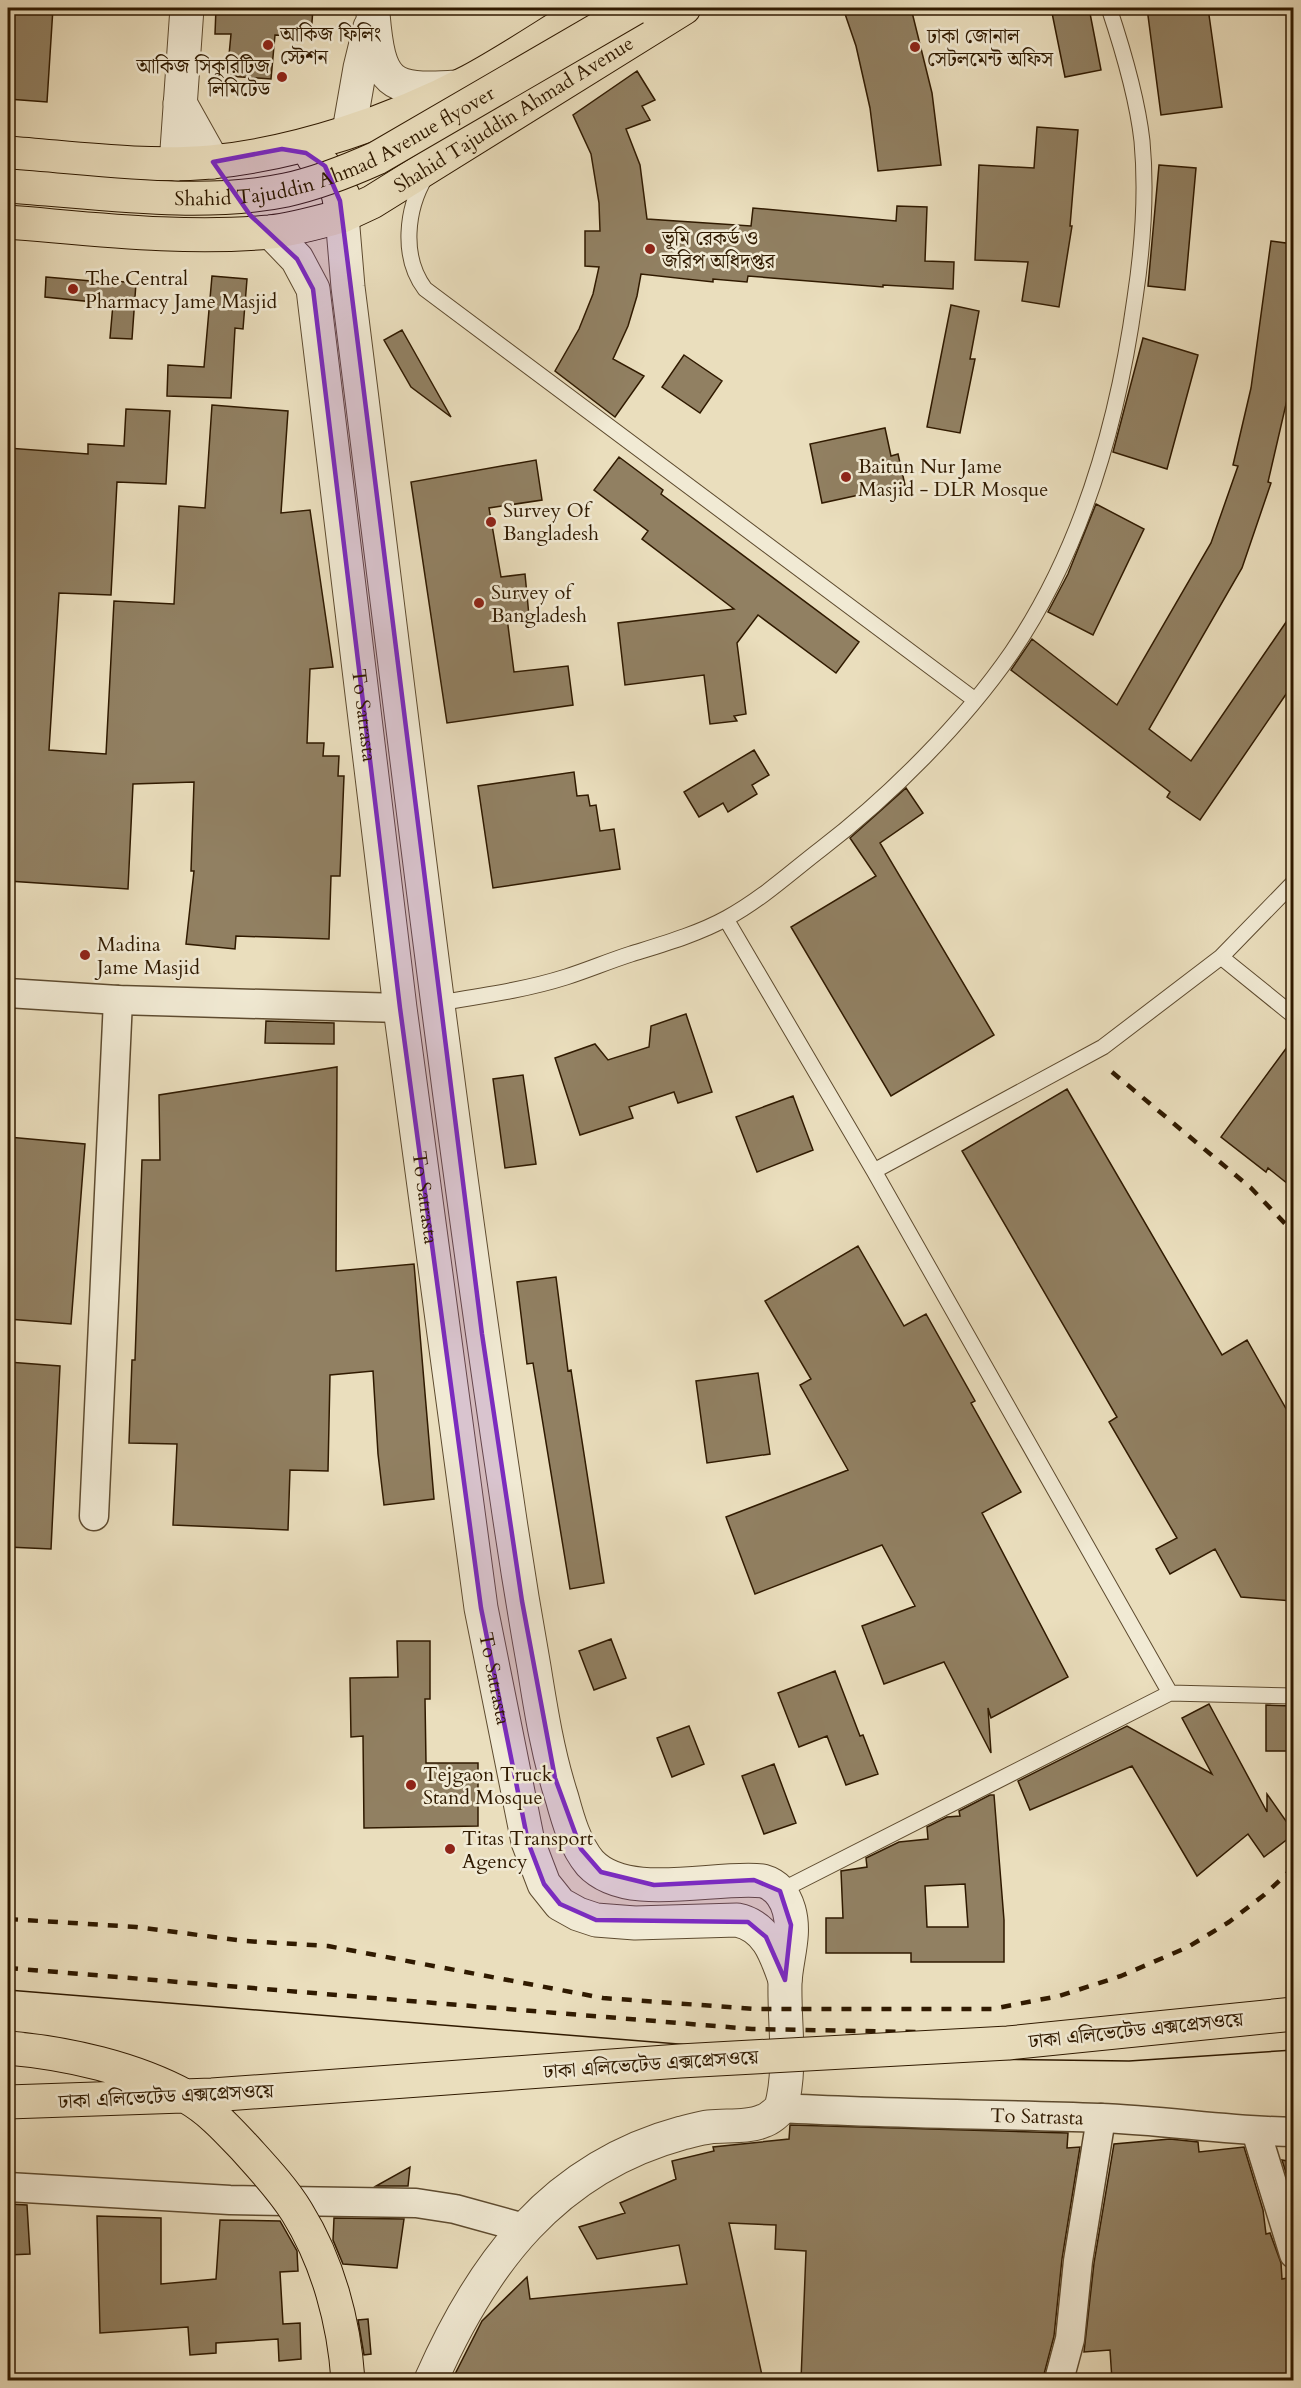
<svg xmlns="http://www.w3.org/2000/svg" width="1301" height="2388" font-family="Cardo,'Noto Serif Bengali',serif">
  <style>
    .building { fill: #918062; stroke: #301a00; stroke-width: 1.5; fill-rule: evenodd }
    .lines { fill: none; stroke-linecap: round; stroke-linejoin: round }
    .service-casing { stroke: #5e4b2f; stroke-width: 17 }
    .minor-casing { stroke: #5e4b2f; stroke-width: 31 }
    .tertiary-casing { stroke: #5e4b2f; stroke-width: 35 }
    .primary-casing { stroke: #301a00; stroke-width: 35 }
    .service { stroke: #f1ead4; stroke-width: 15 }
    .minor { stroke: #f1ead4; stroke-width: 28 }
    .tertiary { stroke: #f1ead4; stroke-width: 33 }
    .primary { stroke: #eadebd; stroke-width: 33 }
    .tram { stroke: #301a00; stroke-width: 1.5 }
    .rail { stroke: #301a00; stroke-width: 4.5; stroke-dasharray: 10 10; stroke-linecap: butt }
    .primary-bridge-casing { stroke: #301a00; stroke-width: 35; stroke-linecap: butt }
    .motorway-bridge-casing { stroke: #301a00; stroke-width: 35; stroke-linecap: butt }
    .primary-bridge { stroke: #eadebd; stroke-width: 33 }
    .motorway-bridge { stroke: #eadebd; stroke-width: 33 }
    .marked { fill: #7b2cbf; fill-opacity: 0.2; stroke: #7b2cbf; stroke-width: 4.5; stroke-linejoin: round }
    .poi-dot { fill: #8f2418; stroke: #f1ead4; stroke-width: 2 }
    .labels { text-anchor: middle; stroke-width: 5; stroke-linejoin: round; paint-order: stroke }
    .poi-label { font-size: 20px; fill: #301a00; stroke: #f1ead4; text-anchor: start }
    .street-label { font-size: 20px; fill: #301a00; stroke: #f1ead4 }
  </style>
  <rect width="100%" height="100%" fill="#eadebd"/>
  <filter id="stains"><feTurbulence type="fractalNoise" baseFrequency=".00333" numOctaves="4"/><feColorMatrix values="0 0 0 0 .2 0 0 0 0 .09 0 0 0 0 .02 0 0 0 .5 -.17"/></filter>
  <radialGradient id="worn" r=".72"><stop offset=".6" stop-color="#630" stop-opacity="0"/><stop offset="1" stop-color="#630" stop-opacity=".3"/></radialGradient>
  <path class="building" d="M 8,8 L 53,8 L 47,102 L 8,99 Z
    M 216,8 L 313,8 L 311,36 L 275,35 L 271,79 L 227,76 L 231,34 L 215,34 Z
    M 843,8 L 911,8 L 932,93 L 941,165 L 878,171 L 870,108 L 856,46 Z
    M 1051,8 L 1089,8 L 1101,70 L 1065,77 Z
    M 1147,8 L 1208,8 L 1222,107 L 1161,115 Z
    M 637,71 L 655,100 L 642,106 L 650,120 L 626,129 L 640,165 L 647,219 L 751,226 L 753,208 L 896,221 L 897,206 L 927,207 L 925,261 L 954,262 L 953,289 L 883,285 L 883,287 L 748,276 L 747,282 L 713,279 L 713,282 L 641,274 L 637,296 L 628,326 L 613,359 L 644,376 L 615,417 L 555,371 L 579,329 L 593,294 L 599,267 L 585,266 L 585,231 L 600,231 L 599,203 L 591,154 L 573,115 Z
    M 1037,127 L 1078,130 L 1070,226 L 1072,226 L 1059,307 L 1022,301 L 1028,262 L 975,260 L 979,165 L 1034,168 Z
    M 1159,165 L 1196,168 L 1185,290 L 1148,286 Z
    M 1271,241 L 1293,244 L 1293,339 L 1287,400 L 1268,482 L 1271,483 L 1242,568 L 1149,729 L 1191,761 L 1293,612 L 1293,684 L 1200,820 L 1167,797 L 1170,792 L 1011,670 L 1032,639 L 1117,705 L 1211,543 L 1238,466 L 1233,465 L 1251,388 Z
    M 212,276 L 247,279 L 243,329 L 235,328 L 231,398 L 167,396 L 168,365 L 204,367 Z
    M 46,277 L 114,283 L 114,281 L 136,283 L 132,339 L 110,338 L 113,304 L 45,297 Z
    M 951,305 L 979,311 L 970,359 L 975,359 L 960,433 L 927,427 Z
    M 402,330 L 451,417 L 411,387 L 384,340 Z
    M 1143,338 L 1198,355 L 1167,469 L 1113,452 Z
    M 684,355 L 722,381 L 700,413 L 662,387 Z
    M 212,405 L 288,411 L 281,513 L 310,510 L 333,667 L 310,669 L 307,743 L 324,743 L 323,756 L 339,756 L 338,776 L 344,776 L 340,876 L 331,876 L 329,939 L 236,936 L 235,949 L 186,944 L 194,871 L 191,871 L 194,782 L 133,784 L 128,889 L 8,881 L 8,448 L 88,454 L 88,444 L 124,446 L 126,409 L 170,411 L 166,484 L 117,482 L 111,595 L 59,593 L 49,750 L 106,754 L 114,601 L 174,604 L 179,506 L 205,508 Z
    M 885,428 L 891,456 L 898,454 L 905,485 L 822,503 L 810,444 Z
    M 619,457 L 663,490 L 661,494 L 859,642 L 836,673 L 758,615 L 737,643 L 746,714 L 734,716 L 737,721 L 710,724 L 704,675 L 625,685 L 618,623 L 734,609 L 642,539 L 648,531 L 594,490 Z
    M 536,460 L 542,500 L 489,508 L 501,577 L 525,574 L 529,616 L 507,618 L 514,672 L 568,666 L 573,705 L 447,723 L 411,482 Z
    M 1096,504 L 1144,529 L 1093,635 L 1048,612 L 1068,574 Z
    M 754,750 L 769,775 L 752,785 L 757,794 L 728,812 L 723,803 L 699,817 L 684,792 Z
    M 574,772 L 577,796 L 588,795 L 590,806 L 596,805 L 600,831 L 614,829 L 620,869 L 493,888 L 478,786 Z
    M 906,788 L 923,813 L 880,843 L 994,1035 L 891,1096 L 791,927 L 876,876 L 850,838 Z
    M 686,1014 L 712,1092 L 678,1103 L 674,1092 L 629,1107 L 633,1118 L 580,1135 L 555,1058 L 595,1044 L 608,1060 L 649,1047 L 651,1026 Z
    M 266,1021 L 334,1023 L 334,1044 L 265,1043 Z
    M 1293,1039 L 1293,1188 L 1268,1168 L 1266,1172 L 1221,1137 Z
    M 337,1067 L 336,1271 L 414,1264 L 434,1499 L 384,1505 L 378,1454 L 373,1371 L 330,1375 L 328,1471 L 290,1470 L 288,1530 L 173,1525 L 177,1444 L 129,1443 L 132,1360 L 135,1360 L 142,1160 L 160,1160 L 159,1095 Z
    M 523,1075 L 536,1164 L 505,1168 L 493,1079 Z
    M 1067,1089 L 1222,1355 L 1247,1340 L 1293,1421 L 1293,1601 L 1241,1597 L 1215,1549 L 1170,1574 L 1156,1549 L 1177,1538 L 1109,1422 L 1117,1417 L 962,1151 Z
    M 793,1096 L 813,1150 L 757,1172 L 736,1117 Z
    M 8,1137 L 85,1144 L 71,1324 L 8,1319 Z
    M 858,1246 L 904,1326 L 926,1314 L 975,1401 L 971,1403 L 1021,1492 L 982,1513 L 1068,1677 L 991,1718 L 988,1708 L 991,1753 L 944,1662 L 884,1684 L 862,1626 L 915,1606 L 882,1545 L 755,1594 L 726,1517 L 848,1470 L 800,1385 L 811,1379 L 765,1301 Z
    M 556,1277 L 568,1371 L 571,1370 L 604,1583 L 570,1589 L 533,1363 L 527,1364 L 517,1282 Z
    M 8,1362 L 60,1366 L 51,1549 L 8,1547 Z
    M 758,1373 L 770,1454 L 707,1463 L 696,1381 Z
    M 611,1639 L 626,1678 L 594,1690 L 579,1651 Z
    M 397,1641 L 430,1641 L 430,1699 L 425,1699 L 426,1763 L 478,1763 L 478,1826 L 364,1828 L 363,1736 L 351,1737 L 350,1678 L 398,1677 Z
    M 835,1671 L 860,1736 L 863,1735 L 878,1774 L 846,1785 L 827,1736 L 799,1747 L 778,1693 Z
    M 1209,1704 L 1267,1812 L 1267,1794 L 1293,1831 L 1293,1835 L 1264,1857 L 1248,1834 L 1197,1876 L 1132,1766 L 1030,1810 L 1018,1781 L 1127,1726 L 1212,1774 L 1182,1718 Z
    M 1266,1705 L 1293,1706 L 1293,1751 L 1266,1751 Z
    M 689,1726 L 704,1764 L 672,1777 L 657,1738 Z
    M 774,1764 L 796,1823 L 764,1834 L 742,1776 Z
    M 990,1795 L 994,1795 L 1004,1920 L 1004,1962 L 911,1962 L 911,1953 L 826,1953 L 826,1918 L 843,1918 L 841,1871 L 867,1867 L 866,1858 L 899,1842 L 928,1839 L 927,1827 L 947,1817 L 960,1816 L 959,1811 ZM 965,1884 L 968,1927 L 927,1927 L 925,1886 Z
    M 790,2125 L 1068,2133 L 1067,2148 L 1080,2147 L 1062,2259 L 1054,2336 L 1043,2378 L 1027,2377 L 1028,2380 L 801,2380 L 806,2251 L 775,2249 L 776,2225 L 729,2223 L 763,2380 L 452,2380 L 482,2321 L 527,2277 L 530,2299 L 687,2284 L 679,2245 L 597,2259 L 579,2227 L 625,2213 L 620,2203 L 676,2179 L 672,2161 L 714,2151 L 713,2147 L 789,2139 Z
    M 1170,2139 L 1198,2142 L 1199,2152 L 1244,2147 L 1263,2210 L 1266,2234 L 1270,2233 L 1281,2263 L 1282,2279 L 1293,2277 L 1293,2380 L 1112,2380 L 1110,2350 L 1084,2352 L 1094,2263 L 1114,2144 Z
    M 1282,2160 L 1293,2162 L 1293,2192 L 1292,2192 Z
    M 410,2167 L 408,2186 L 376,2186 Z
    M 8,2204 L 27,2205 L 30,2254 L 8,2255 Z
    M 97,2216 L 161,2218 L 161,2284 L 216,2279 L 220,2220 L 280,2221 L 297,2251 L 298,2271 L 280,2272 L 283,2324 L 300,2323 L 301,2359 L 279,2361 L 278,2339 L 216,2343 L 216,2353 L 190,2355 L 188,2327 L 100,2333 Z
    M 334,2218 L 404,2219 L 397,2268 L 343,2264 L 333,2240 Z
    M 368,2319 L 371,2354 L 364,2355 L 358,2320 Z"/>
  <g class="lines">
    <g class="service-casing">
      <path id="service" d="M 426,176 C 406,209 401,257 425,289 L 975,700
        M 1294,882 L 1221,957 L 1294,1016
        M 726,919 L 874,1171 L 1170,1693
        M 439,1003 C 481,996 525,990 566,977 C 588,970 609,961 631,954 C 663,944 698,934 727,918 C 762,899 791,872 821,849 C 890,796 963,723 1012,652 C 1083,547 1118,422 1135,298 C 1143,245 1147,195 1142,141 C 1137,96 1123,50 1109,8
        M 874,1171 L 1103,1047 L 1221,957
        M 780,1891 L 1170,1693 L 1294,1696"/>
    </g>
    <g class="minor-casing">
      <g id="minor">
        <path d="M 8,993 L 118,1000 L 400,1008"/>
        <path d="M 94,1516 L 118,1000"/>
        <path id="s1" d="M 781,2108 C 887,2114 993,2114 1099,2118 C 1164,2120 1228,2131 1294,2132"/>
        <path d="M 1256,2131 L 1294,2254"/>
        <path d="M 8,2187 L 230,2200 L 416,2203 L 455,2209 L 524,2228"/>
        <path d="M 1059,2380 L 1070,2339 L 1078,2261 L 1101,2118"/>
      </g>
    </g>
    <g class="tertiary-casing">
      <g id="tertiary">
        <path d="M 373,14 C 379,83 388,92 456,87"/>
        <path d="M 180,103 L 213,162"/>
        <path d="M 349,131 L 360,68 L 370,27"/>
        <path d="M 176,164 L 187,8"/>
        <path d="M 342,216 L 348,287 C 399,692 446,1097 507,1500 C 515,1555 524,1611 534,1667 C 541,1711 548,1755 562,1798 C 568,1820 575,1845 590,1863 C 627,1903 716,1875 763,1881 C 777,1885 785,1896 789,1910 C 796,1935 786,1959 785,1983 C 784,2024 792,2068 781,2108 C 776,2113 770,2119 763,2121 C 747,2128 726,2125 709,2127 C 700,2128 691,2131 682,2133 C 553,2168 482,2264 431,2380"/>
        <path id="s2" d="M 271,232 L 297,259 L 313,289 L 400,1008 L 481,1608 L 528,1842 L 544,1884 L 560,1904 L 578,1914 L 596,1920 L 635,1923 L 737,1920 C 767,1926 776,1954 785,1980"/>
      </g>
    </g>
    <g class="primary-casing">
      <g id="primary">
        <path d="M 8,153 C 75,158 144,168 211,162 C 295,154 395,121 470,81 C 511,59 550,32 590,8"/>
        <path id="s3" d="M 313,157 C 335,170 339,193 342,216 L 372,202 L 684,8"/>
        <path d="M 8,222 C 95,229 183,240 270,232 C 295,229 319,222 342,216 L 343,195"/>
      </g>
    </g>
    <use href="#service" class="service"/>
    <use href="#minor" class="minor"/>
    <use href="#tertiary" class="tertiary"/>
    <use href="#primary" class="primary"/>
    <path class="tram" d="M 8,1990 L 753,2050 L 970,2059 L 1129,2061 L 1294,2050"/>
    <path class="rail" d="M 1112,1072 L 1251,1188 L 1294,1233
      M 8,1919 L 136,1927 L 245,1941 L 328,1946 L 603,1998 L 756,2009 L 992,2009 L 1059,1996 L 1121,1976 L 1188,1947 L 1229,1922 L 1264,1895 L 1294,1867
      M 8,1968 L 752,2029 L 1129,2036 L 1294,2025"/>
    <g class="primary-bridge-casing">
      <g id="primary-bridge">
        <path id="s4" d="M 8,186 C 96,192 200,208 286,190 C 318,183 348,171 377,158 L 635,8"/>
      </g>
    </g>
    <g class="motorway-bridge-casing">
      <path id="motorway-bridge" d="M 8,2048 C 67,2053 134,2068 187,2097 C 210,2110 227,2129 245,2148 C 263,2168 283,2189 297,2212 C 328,2262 344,2322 348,2380
        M 8,2102 L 212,2095 L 680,2061 L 1008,2043 L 1294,2014"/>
    </g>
    <use href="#primary-bridge" class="primary-bridge"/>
    <use href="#motorway-bridge" class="motorway-bridge"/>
  </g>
  <path class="marked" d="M 282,149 L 306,153 L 325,166 L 340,201 L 482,1334 L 522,1601 L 555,1778 L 581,1849 L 601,1872 L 654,1885 L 754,1880 L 780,1891 L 791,1925 L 785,1980 L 766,1937 L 748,1922 L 596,1920 L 560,1904 L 544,1884 L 528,1842 L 481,1608 L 400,1008 L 313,289 L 297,259 L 250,215 L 213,162 Z"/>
  <g class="poi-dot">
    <circle cx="268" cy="45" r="6"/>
    <circle cx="915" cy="47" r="6"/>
    <circle cx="282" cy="77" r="6"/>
    <circle cx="650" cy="249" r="6"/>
    <circle cx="73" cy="289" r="6"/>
    <circle cx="846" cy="477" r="6"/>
    <circle cx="491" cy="522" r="6"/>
    <circle cx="479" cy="603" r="6"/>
    <circle cx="85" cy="955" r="6"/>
    <circle cx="411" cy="1785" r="6"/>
    <circle cx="450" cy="1849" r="6"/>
  </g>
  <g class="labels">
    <g class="poi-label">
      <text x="280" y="41">আকিজ ফিলিং<tspan x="280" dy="23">স্টেশন</tspan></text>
      <text x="927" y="43">ঢাকা জোনাল<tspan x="927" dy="23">সেটলমেন্ট অফিস</tspan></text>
      <text x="270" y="73" text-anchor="end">আকিজ সিকুরিটিজ<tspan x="270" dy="23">লিমিটেড</tspan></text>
      <text x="662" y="245">ভূমি রেকর্ড ও<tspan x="662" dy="23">জরিপ অধিদপ্তর</tspan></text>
      <text x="85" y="285">The Central<tspan x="85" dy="23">Pharmacy Jame Masjid</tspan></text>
      <text x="858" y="473">Baitun Nur Jame<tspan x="858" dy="23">Masjid - DLR Mosque</tspan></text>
      <text x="503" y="517">Survey Of<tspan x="503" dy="23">Bangladesh</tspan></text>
      <text x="491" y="599">Survey of<tspan x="491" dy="23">Bangladesh</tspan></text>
      <text x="97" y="951">Madina<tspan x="97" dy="23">Jame Masjid</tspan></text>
      <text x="423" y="1781">Tejgaon Truck<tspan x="423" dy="23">Stand Mosque</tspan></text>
      <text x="462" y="1845">Titas Transport<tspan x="462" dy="23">Agency</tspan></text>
    </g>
    <g class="street-label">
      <text dy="7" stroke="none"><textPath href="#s3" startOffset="268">Shahid Tajuddin Ahmad Avenue</textPath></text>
      <text dy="7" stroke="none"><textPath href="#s4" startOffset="338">Shahid Tajuddin Ahmad Avenue flyover</textPath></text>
      <text dy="7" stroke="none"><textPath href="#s2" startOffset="501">To Satrasta</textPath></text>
      <text dy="7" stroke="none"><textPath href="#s2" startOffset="987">To Satrasta</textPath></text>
      <text dy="7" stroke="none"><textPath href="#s2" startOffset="1473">To Satrasta</textPath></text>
      <text transform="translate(1136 2030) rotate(-6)" y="7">ঢাকা এলিভেটেড এক্সপ্রেসওয়ে</text>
      <text transform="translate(651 2064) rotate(-4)" y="7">ঢাকা এলিভেটেড এক্সপ্রেসওয়ে</text>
      <text transform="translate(166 2096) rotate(-3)" y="7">ঢাকা এলিভেটেড এক্সপ্রেসওয়ে</text>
      <text dy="7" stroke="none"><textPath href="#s1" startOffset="256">To Satrasta</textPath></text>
    </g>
  </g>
  <rect width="1301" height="2388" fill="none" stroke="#eadebd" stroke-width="30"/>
  <rect x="9" y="9" width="1283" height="2370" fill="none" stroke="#301a00" stroke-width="3"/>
  <rect x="15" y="15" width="1271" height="2358" fill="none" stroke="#301a00" stroke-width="1.5"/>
  <rect width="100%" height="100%" filter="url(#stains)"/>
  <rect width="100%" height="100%" fill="url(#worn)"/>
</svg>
